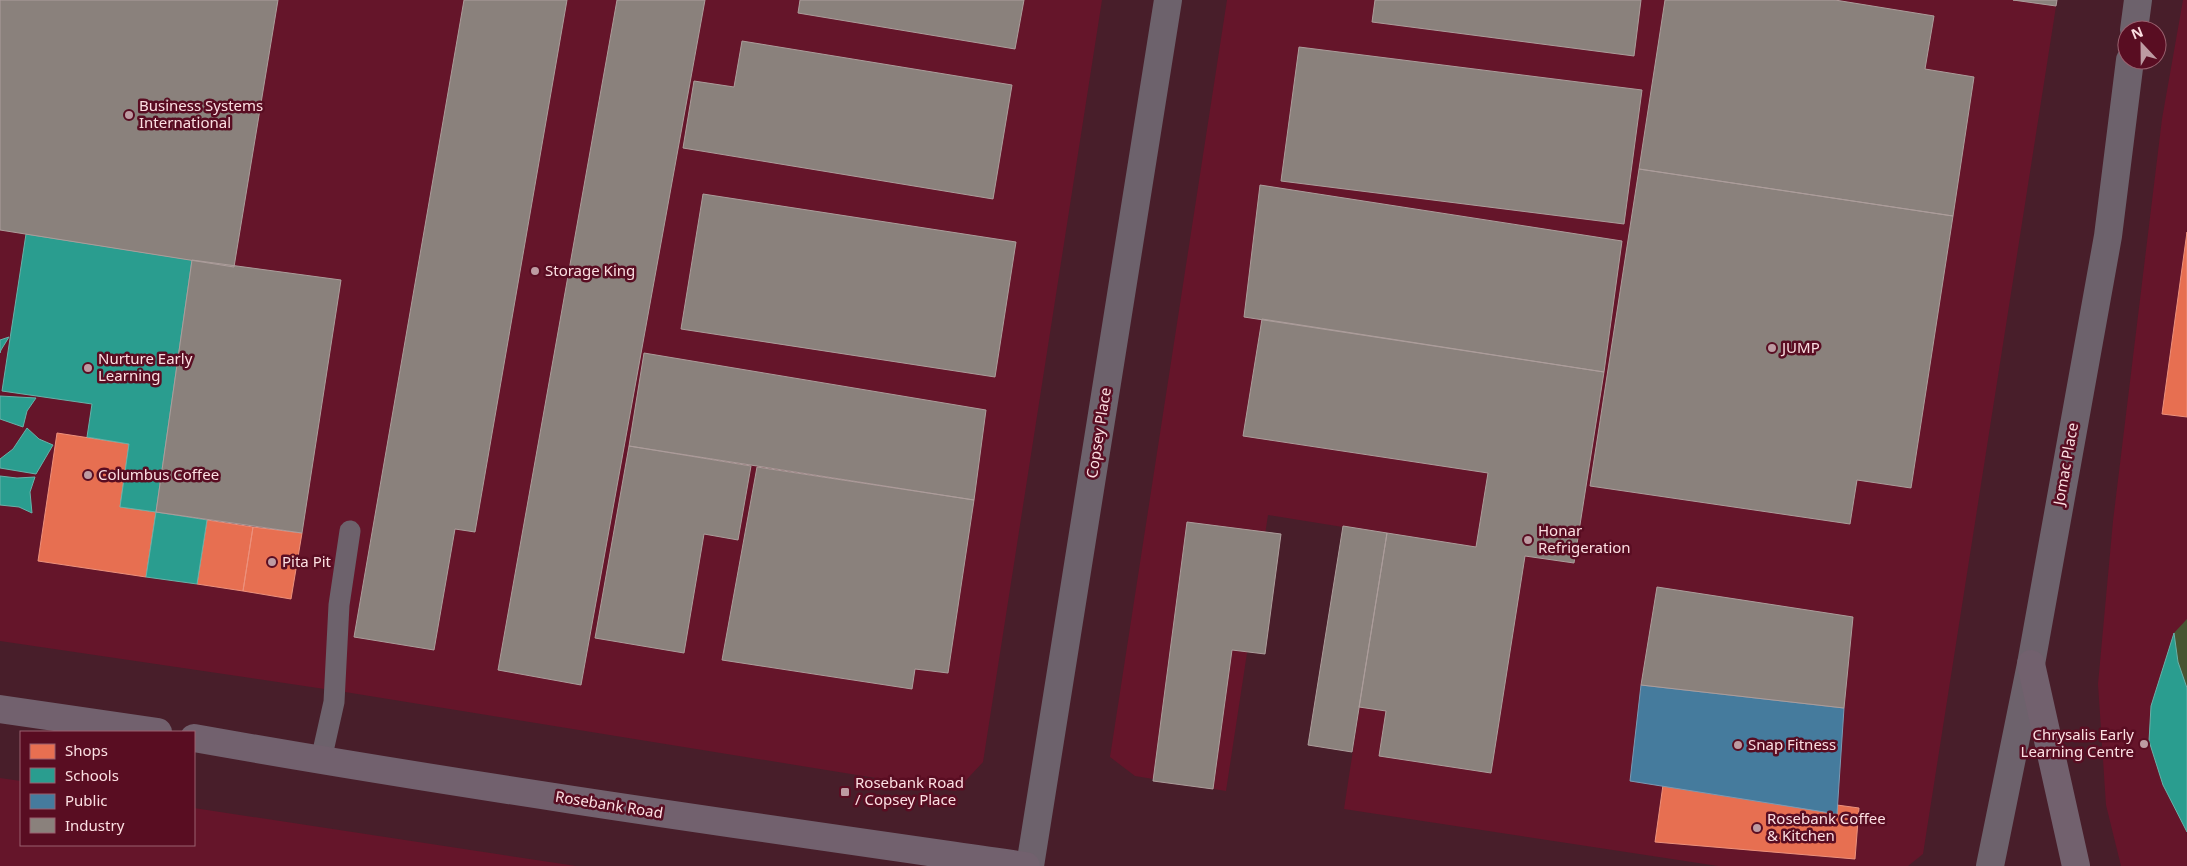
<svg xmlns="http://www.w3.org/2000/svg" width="2187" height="866" font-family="'Noto Sans',sans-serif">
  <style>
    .built { fill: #65152a }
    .green { fill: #475531 }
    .shops { fill: #e76f51; stroke: #ed917c }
    .schools { fill: #2a9d8f; stroke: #69b1a8 }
    .public { fill: #457b9d; stroke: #7c99b2 }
    .industry { fill: #8a817c; stroke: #ac9d9b }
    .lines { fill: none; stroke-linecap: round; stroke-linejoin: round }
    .service { stroke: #6d626c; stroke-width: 21 }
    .minor { stroke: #6d626c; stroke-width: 28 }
    .secondary { stroke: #72616e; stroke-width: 28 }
    .poi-dot { fill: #bd9ba2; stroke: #590d22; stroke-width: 2 }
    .labels { text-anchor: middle; stroke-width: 5; stroke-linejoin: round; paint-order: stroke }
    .poi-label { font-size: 15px; fill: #fcdfe2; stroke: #590d22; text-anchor: start }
    .street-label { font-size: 15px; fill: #fcdfe2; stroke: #590d22 }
  </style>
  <rect width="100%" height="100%" fill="#481e2a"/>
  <path class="built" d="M 0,0 L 1102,0 L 983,762 L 956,791 L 345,692 L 0,641 Z
    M 1227,0 L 2057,0 L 1923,854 L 1908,866 L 1718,866 L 1344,809 L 1386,534 L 1268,515 L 1226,791 L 1135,776 L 1110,757 Z
    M 2183,0 L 2187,0 L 2187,866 L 2121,866 L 2106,805 L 2098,684 L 2113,521 L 2162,119 Z
    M 0,778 L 21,781 L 21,845 L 194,845 L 194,808 L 576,866 L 0,866 Z"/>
  <path class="green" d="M 2187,619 L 2187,688 L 2178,662 L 2174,633 Z"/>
  <path class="shops" d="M 2187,232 L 2187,417 L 2162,414 Z
    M 57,433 L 129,444 L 120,507 L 156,512 L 146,577 L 38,561 Z
    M 207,520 L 253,527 L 243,591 L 197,584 Z
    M 253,527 L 302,533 L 291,599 L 243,591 Z
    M 1663,785 L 1837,814 L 1837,805 L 1859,808 L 1855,859 L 1655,842 Z"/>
  <path class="schools" d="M 26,234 L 192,260 L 156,512 L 120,507 L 129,444 L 87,437 L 92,404 L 2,391 Z
    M 9,337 L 1,350 L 0,353 L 0,340 Z
    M 0,396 L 36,398 L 27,411 L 23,427 L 0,419 Z
    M 27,428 L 39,439 L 53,445 L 36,474 L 0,468 L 0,459 L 13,449 Z
    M 0,476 L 17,478 L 35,477 L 30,492 L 32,513 L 19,507 L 0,505 Z
    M 156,512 L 207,520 L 197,584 L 146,577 Z
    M 2174,633 L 2178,662 L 2187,688 L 2187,832 L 2163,785 L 2149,741 L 2151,706 Z"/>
  <path class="public" d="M 1641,685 L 1844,708 L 1837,814 L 1630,781 Z"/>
  <path class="industry" d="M 0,0 L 278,0 L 234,267 L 0,230 Z
    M 464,0 L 567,0 L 475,532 L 455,529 L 434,650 L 354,637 Z
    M 617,0 L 705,0 L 581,685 L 498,670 Z
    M 800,0 L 1024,0 L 1015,49 L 798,13 Z
    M 1375,0 L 1641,0 L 1634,56 L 1372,22 Z
    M 1665,0 L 1835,0 L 1934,16 L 1925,69 L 1974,77 L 1953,216 L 1639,169 Z
    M 2013,0 L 2057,0 L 2056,6 Z
    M 742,41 L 1012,85 L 993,199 L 683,148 L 694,81 L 734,87 Z
    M 1299,47 L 1642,90 L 1624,224 L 1281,181 Z
    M 1639,169 L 1953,216 L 1911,488 L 1857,480 L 1850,524 L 1590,486 Z
    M 1260,185 L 1622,241 L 1604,372 L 1244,317 Z
    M 703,194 L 1016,242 L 995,377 L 681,329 Z
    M 192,260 L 341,280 L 302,533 L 156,512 Z
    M 1262,319 L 1604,372 L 1574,563 L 1525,556 L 1491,773 L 1379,756 L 1386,711 L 1359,707 L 1387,533 L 1476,547 L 1488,473 L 1243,436 Z
    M 644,353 L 986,410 L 974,500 L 629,446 Z
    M 629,446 L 751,466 L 738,540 L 704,534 L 684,653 L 595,638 Z
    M 757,467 L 974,500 L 948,673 L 915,669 L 912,689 L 722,660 Z
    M 1187,522 L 1281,534 L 1265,654 L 1232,650 L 1213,789 L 1153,781 Z
    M 1343,526 L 1387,533 L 1352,752 L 1308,745 Z
    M 1657,587 L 1853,617 L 1844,708 L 1641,685 Z"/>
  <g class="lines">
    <path class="service" d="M 321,760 L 334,702 L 339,605 L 350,531"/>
    <path class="minor" d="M 2134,30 L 2138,0
      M 1030,866 L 1168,0
      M 1990,866 L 2031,664 L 2108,236 L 2130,60"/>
    <path class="secondary" d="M 2031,664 L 2076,866
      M 0,709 L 158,732
      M 194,738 C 470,787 748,826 1026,866"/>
  </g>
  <g class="poi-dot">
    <circle cx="129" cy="115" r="5"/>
    <circle cx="535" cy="271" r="5"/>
    <circle cx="1772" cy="348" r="5"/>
    <circle cx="88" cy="368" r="5"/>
    <circle cx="88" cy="475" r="5"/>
    <circle cx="1528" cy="540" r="5"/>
    <circle cx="272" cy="562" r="5"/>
    <circle cx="2144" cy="744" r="5"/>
    <circle cx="1738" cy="745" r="5"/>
    <rect x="840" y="787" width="10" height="10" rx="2.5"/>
    <circle cx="1757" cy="828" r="5"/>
  </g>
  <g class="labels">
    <g class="poi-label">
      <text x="139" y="111">Business Systems<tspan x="139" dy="17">International</tspan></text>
      <text x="545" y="276">Storage King</text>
      <text x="1782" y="353">JUMP</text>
      <text x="98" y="364">Nurture Early<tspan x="98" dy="17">Learning</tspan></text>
      <text x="98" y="480">Columbus Coffee</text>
      <text x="1538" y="536">Honar<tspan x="1538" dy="17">Refrigeration</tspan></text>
      <text x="282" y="567">Pita Pit</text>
      <text x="2134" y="740" text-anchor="end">Chrysalis Early<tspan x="2134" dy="17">Learning Centre</tspan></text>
      <text x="1748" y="750">Snap Fitness</text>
      <text x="855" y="788">Rosebank Road<tspan x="855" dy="17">/ Copsey Place</tspan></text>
      <text x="1767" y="824">Rosebank Coffee<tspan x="1767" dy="17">&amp; Kitchen</tspan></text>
    </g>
    <g class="street-label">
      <text transform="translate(1099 433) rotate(-81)" y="5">Copsey Place</text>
      <text transform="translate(2066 464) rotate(-80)" y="5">Jomac Place</text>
      <text transform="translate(609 805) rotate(9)" y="5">Rosebank Road</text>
    </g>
  </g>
  <rect x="20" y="731" width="175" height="115" fill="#590d22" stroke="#9a616f"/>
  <rect x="30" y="744" width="25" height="15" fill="#e76f51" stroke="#9a616f"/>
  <text x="65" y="756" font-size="15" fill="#fcdfe2">Shops</text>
  <rect x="30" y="768" width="25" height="15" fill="#2a9d8f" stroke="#9a616f"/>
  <text x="65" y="781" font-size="15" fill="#fcdfe2">Schools</text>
  <rect x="30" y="794" width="25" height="15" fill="#457b9d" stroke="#9a616f"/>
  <text x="65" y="806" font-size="15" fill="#fcdfe2">Public</text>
  <rect x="30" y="818" width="25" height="15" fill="#8a817c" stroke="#9a616f"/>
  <text x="65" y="831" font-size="15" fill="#fcdfe2">Industry</text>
  <g transform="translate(2142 45) rotate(338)"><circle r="24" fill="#590d22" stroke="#9a616f"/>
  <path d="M0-4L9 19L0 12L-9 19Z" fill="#bd9ba2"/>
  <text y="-8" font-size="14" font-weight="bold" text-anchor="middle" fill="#fcdfe2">N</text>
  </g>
</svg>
